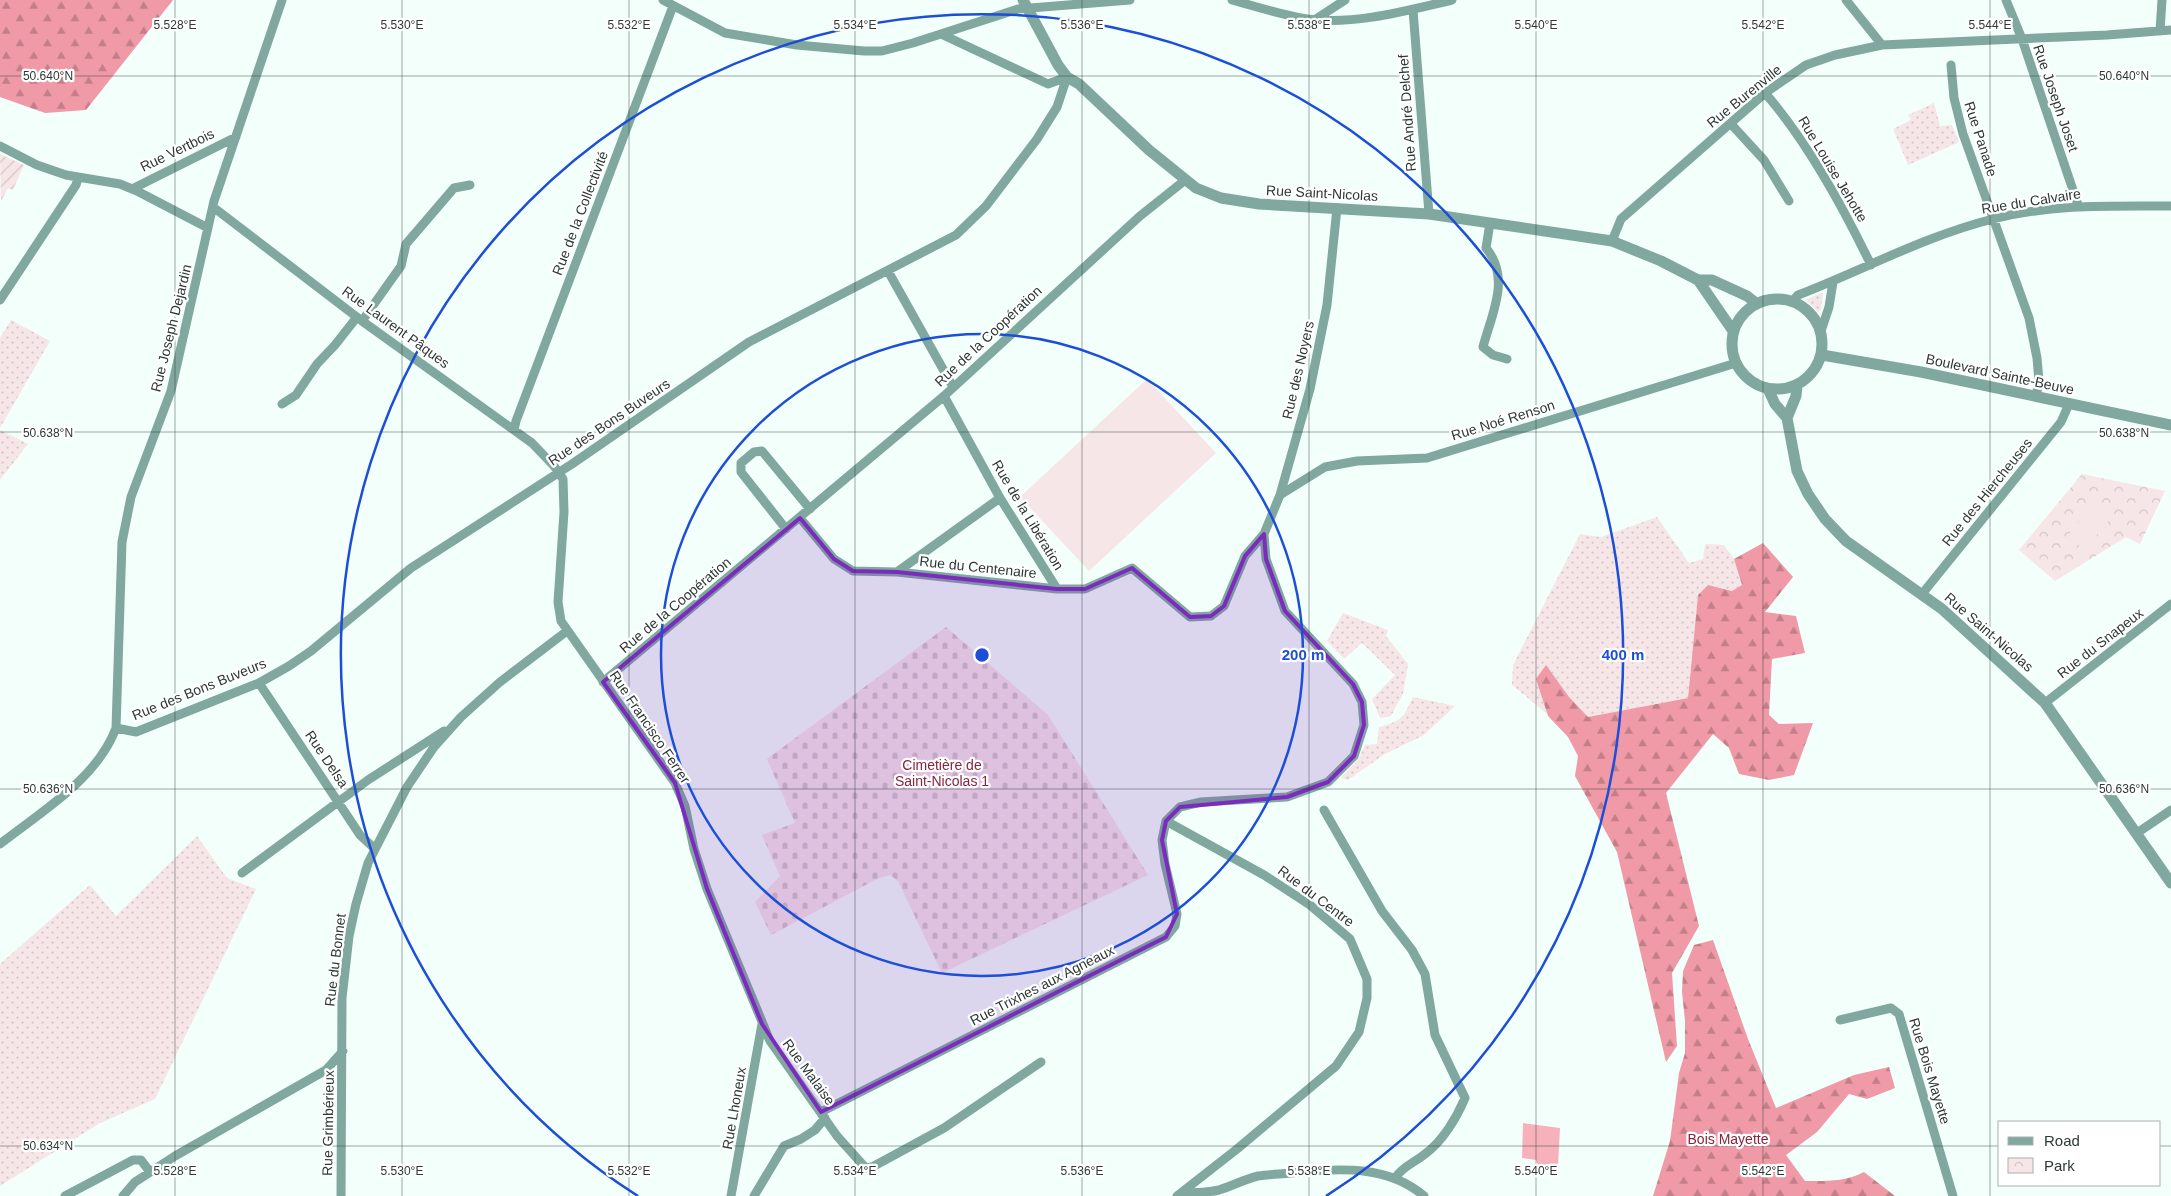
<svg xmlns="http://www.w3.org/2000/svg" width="2171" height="1196" font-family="Helvetica,sans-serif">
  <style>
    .grass { fill: url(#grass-dots) }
    .forest { fill: url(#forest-firs) }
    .cemetery { fill: url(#cemetery-stones) }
    .park { fill: url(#park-crowns) }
    .garden { fill: url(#garden-furrows) }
    .pitch { fill: #f6e6e7 }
    .water { fill: #f7b1ba }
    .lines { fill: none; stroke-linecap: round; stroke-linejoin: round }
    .minor { stroke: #80a89e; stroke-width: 9 }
    .tertiary { stroke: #80a89e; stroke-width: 11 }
    .marked { fill: #7b2cbf; fill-opacity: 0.2; stroke: #7b2cbf; stroke-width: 4; stroke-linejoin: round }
    .ticks { fill: none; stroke: #2d3936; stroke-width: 1; stroke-opacity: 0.45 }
    .ring { fill: none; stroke: #1d4ed8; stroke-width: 2.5 }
    .labels { text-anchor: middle; stroke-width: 4.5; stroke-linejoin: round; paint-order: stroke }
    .street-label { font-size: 14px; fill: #2d3936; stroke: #fff }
    .park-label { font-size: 14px; fill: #86243c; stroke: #fff }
    .ticks-label { font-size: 12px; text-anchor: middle; fill: #2d3936; stroke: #fff; stroke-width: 4.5; stroke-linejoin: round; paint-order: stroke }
    .centre { fill: #1d4ed8; stroke: #fff; stroke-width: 2.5 }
    .ring-label { font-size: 15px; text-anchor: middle; font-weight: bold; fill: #1d4ed8; stroke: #fff; stroke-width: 4.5; stroke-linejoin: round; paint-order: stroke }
  </style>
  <defs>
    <pattern id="grass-dots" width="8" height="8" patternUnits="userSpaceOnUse" patternTransform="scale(1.25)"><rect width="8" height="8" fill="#f6e6e7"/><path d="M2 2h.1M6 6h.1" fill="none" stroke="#d3c6c7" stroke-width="1.8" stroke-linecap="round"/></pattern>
    <pattern id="forest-firs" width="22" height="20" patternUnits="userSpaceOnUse" patternTransform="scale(1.25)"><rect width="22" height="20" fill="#ef9aa6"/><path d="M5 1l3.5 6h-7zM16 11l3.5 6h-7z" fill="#c27f88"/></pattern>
    <pattern id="cemetery-stones" width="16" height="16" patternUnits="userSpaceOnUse" patternTransform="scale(1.25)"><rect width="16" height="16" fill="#f6e6e7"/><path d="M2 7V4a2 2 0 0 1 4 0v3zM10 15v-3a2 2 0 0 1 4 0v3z" fill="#d3c6c7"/></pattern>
    <pattern id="park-crowns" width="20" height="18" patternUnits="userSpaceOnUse" patternTransform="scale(1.25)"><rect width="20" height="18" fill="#f6e6e7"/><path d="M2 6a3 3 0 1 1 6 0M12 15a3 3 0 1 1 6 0" fill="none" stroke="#d3c6c7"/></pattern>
    <pattern id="garden-furrows" width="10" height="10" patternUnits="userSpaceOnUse" patternTransform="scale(1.25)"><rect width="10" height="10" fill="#f6e6e7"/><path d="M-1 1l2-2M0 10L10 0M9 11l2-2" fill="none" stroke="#d3c6c7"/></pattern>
  </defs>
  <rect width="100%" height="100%" fill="#f3fffb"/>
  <path class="grass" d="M 1934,103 L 1940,126 L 1952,125 L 1959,142 L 1908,165 L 1893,129 L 1911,120 L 1908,115 Z
    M 1820,293 L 1823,293 L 1821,310 L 1818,312 L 1806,300 Z
    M 11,320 L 50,341 L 0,428 L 0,338 Z
    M 0,430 L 28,444 L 0,480 Z
    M 1657,517 L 1689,563 L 1703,559 L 1705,544 L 1724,545 L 1734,559 L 1742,585 L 1733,591 L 1708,585 L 1698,595 L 1688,698 L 1588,717 L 1569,697 L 1537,679 L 1547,714 L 1512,685 L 1513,665 L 1580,534 L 1601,537 Z
    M 1343,613 L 1388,630 L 1386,636 L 1408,664 L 1403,694 L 1391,716 L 1380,718 L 1372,699 L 1395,675 L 1362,643 L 1344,659 L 1327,641 Z
    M 1413,697 L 1455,706 L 1424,735 L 1385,754 L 1348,780 L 1341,778 L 1359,758 L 1365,745 L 1377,744 L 1379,727 C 1402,721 1403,718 1413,697 Z
    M 197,836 L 227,878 L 256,889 L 155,1099 L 100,1123 L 0,1186 L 0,964 L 90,885 L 116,916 Z"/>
  <path class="forest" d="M 0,0 L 173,0 L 86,110 L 45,113 L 0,97 Z
    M 1763,543 L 1793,577 L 1765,612 L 1796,616 L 1805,653 L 1772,659 L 1769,715 L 1779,724 L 1813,723 L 1794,775 L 1769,780 L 1739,774 L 1729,748 L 1713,734 L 1666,793 L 1699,926 L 1672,973 L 1677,1046 L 1666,1062 L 1617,852 L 1575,776 L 1578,756 L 1568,737 L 1548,716 L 1536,679 L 1546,665 L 1569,697 L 1588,717 L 1688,698 L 1698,595 L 1708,585 L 1732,591 L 1742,585 L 1734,559 Z
    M 1713,940 L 1748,1039 L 1776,1108 L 1854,1075 L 1889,1067 L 1895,1088 L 1867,1099 L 1849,1094 L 1817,1132 L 1786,1155 L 1805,1181 C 1826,1181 1845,1182 1864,1172 L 1895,1196 L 1653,1196 L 1670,1141 L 1679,1073 L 1685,1053 L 1685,1021 L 1682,992 L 1683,971 L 1694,945 Z"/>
  <path class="cemetery" d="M 946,627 L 1048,715 L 1148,875 L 942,973 L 898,881 L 890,875 L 879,878 L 771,935 L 755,902 L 780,876 L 762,835 L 795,823 L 767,759 Z"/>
  <path class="park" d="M 2082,474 L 2165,491 L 2140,544 L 2126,537 L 2055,581 L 2019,550 Z"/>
  <path class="garden" d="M 0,154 L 24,165 L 13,190 L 8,188 L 1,201 Z"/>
  <path class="pitch" d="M 1147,379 L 1216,453 L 1089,571 L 1020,497 Z
    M 2096,501 L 2113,515 L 2085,550 L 2067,536 Z"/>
  <path class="water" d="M 1523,1123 L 1560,1128 L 1558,1166 L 1538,1165 L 1536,1160 L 1522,1158 Z"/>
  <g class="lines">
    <path class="minor" d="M 663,0 L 725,33 L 797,45 L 864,51 L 882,51 L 913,43 L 1018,9 L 1130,0
      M 1232,0 C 1257,7 1282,15 1307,19 C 1355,25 1405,11 1452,0
      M 1846,0 L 1882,45
      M 2006,0 L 2022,39 L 2078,205
      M 1413,10 L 1429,214
      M 1316,19 L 1345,0
      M 2160,31 L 2162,0
      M 941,34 L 1048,84 L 1067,77
      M 1951,65 L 1954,98 L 1963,134 L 2029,318 L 2037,358 L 2039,381 L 2036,397
      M 1765,93 C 1807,141 1843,207 1871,265
      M 1731,124 L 1764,160 L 1789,201
      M 0,146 L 37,165 L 66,175 L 120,184 L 137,191 L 208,228
      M 132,189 L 236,137
      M 213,207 L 362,321 L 532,443 L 554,466 L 563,479 L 564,512 L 558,602 L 561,621 L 675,783 L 685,806 L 694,849 L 707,889 L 770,1041 L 837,1136 L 863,1165 L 867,1168 L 874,1166 L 944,1128 L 1041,1062
      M 1490,223 L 1486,248 C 1511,278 1492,313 1483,347 L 1493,355 L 1507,359
      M 1612,241 L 1621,219 L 1765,93 L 1806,65 L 1835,55 L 1882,45 L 2107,35 L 2171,30
      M 888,271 L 953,387
      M 0,300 L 76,185 L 78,178
      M 1793,301 L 1798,295 C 1863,270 1925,236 1993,219 C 2051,204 2111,206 2171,206
      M 362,321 L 401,266 L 406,244 L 454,188 L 470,185
      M 1821,331 L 1829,307 L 1833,282
      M 944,396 L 1000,498 L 1057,589 L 1085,589 L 1132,568 L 1190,617 L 1211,616 L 1224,606 L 1245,556 L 1264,534 L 1280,495 L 1310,389 L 1327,305 L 1337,208
      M 282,404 L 296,395 L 317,364 L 335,345 L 357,317
      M 514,430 L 516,421 L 673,6
      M 1280,495 L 1325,467 L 1357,461 L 1427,458 L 1736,363
      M 800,518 L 834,559 L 853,571 L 897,572 L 1057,589
      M 786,529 L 741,472 L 741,463 L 754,452 L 762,451 L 810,509
      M 897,572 L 1000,498
      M 1922,594 L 2061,422 L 2069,404
      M 603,682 L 944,396 L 1140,216 L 1184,181
      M 259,683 L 360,835 L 375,849
      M 2045,703 L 2171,604
      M 116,728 L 136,732 L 259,683 L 289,666 L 311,651 L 411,568 L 572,464 L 749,342 L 956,235 L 986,206 L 1037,139 L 1057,107 L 1067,77
      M 1324,810 L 1382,911 L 1412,950 L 1425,974 L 1435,1035 L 1465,1098 C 1457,1117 1443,1141 1425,1154 C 1414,1163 1403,1166 1395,1178
      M 1166,821 L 1264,875 L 1310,905 L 1350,939 L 1367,979 L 1367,998 L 1359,1032 L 1336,1066 L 1237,1149 L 1177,1196
      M 1166,821 L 1180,807 L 1201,802 L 1287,797 L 1328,782 L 1354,756 L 1364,725 L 1362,702 L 1353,684 L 1285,611 L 1266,559 L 1264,534
      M 2137,833 L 2171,810
      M 0,844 C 42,811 97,779 116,728 L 122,542 L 131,497 L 171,391 L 214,201 L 282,0
      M 242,873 L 368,780 L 444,731
      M 1840,1020 L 1891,1008 L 1899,1014 L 1953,1196
      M 821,1112 L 1166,937 L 1175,926 L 1177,914 L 1165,864 L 1162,840 L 1166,821
      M 1181,1193 C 1194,1193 1206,1193 1219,1190 C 1232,1186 1245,1179 1258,1176 C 1272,1174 1286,1174 1300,1172 C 1343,1168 1389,1166 1424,1196
      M 65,1196 L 133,1160 L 141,1160 L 150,1172
      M 123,1196 L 135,1182 L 175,1156 L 326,1070 L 343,1051
      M 341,1196 L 342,998 L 349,936 L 356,904 L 368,863 L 407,787 L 434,747 L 461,717 L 500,682 L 567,631
      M 731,1196 L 762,1024
      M 754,1196 L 784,1146 L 801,1139 L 815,1130 L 825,1118"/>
    <path class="tertiary" d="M 1023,0 L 1058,65 L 1067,77 L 1079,84 L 1149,150 L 1196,188 L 1221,198 L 1259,204 L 1429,214 L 1612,241 L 1661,261 L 1698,280 L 1712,280 L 1747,296 L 1756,303
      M 1698,280 L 1733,331
      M1732 344a45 45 0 1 1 90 0a45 45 0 1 1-90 0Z
      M 1822,355 L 1921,372 L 2171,425
      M 1768,389 L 1775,404 L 1787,418 L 1797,471 L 1808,494 L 1825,519 L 1846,541 L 1942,609 L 2045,703 L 2171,883
      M 1787,418 L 1796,396 L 1797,386"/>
  </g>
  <path class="marked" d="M 800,518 L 834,559 L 853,571 L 897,572 L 1057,589 L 1085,589 L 1132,568 L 1190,617 L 1211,616 L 1224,606 L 1245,556 L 1264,534 L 1266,559 L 1285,611 L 1353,684 L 1362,702 L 1364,725 L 1354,756 L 1328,782 L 1287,797 L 1180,807 L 1166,821 L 1162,840 L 1177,914 L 1166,937 L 821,1112 L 762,1024 L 707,889 L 675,783 L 603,682 Z"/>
  <path class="ticks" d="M 175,0 L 175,1196M 402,0 L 402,1196M 629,0 L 629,1196M 855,0 L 855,1196M 1082,0 L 1082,1196M 1309,0 L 1309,1196M 1536,0 L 1536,1196M 1763,0 L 1763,1196M 1990,0 L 1990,1196M 0,76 L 2171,76M 0,432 L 2171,432M 0,789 L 2171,789M 0,1146 L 2000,1146M 2160,1146 L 2171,1146"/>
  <g class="ring">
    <circle cx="982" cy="655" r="321"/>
    <path d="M638 1196A641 641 0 1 1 1326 1196"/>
  </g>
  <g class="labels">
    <g class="street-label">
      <text transform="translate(1744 96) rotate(-39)" y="5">Rue Burenville</text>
      <text transform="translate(2056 98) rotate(71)" y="5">Rue Joseph Joset</text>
      <text transform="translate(1407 113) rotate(-94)" y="5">Rue André Delchef</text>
      <text transform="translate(1981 139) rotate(72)" y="5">Rue Panade</text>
      <text transform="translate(177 150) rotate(-26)" y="5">Rue Vertbois</text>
      <text transform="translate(1833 169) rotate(59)" y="5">Rue Louise Jehotte</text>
      <text transform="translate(1322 193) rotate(3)" y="5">Rue Saint-Nicolas</text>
      <text transform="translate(2031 201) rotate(-9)" y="5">Rue du Calvaire</text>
      <text transform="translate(580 213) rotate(-69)" y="5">Rue de la Collectivité</text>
      <text transform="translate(396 327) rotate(36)" y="5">Rue Laurent Pâques</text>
      <text transform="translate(171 328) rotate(-76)" y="5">Rue Joseph Dejardin</text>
      <text transform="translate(988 336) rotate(-43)" y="5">Rue de la Coopération</text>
      <text transform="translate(1298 370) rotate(-77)" y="5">Rue des Noyers</text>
      <text transform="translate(2000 374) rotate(12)" y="5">Boulevard Sainte-Beuve</text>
      <text transform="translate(1503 420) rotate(-17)" y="5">Rue Noé Renson</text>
      <text transform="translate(609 422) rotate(-34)" y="5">Rue des Bons Buveurs</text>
      <text transform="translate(1987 492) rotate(-51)" y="5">Rue des Hiercheuses</text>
      <text transform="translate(1028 515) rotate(59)" y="5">Rue de la Libération</text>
      <text transform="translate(978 567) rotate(6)" y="5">Rue du Centenaire</text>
      <text transform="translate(675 605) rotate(-40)" y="5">Rue de la Coopération</text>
      <text transform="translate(1989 632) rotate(41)" y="5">Rue Saint-Nicolas</text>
      <text transform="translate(2100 643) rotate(-38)" y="5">Rue du Snapeux</text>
      <text transform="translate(199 689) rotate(-22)" y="5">Rue des Bons Buveurs</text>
      <text transform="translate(650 727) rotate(56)" y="5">Rue Francisco Ferrer</text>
      <text transform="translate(327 759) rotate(56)" y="5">Rue Delsa</text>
      <text transform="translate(1316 896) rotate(37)" y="5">Rue du Centre</text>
      <text transform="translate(335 960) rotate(-83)" y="5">Rue du Bonnet</text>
      <text transform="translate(1042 985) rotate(-27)" y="5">Rue Trixhes aux Agneaux</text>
      <text transform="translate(1930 1071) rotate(73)" y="5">Rue Bois Mayette</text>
      <text transform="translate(809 1072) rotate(54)" y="5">Rue Malaise</text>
      <text transform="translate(734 1108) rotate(-80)" y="5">Rue Lhoneux</text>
      <text transform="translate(328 1123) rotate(-89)" y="5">Rue Grimbérieux</text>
    </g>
    <g class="park-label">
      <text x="942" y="770">Cimetière de<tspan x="942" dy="16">Saint-Nicolas 1</tspan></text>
      <text x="1728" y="1144">Bois Mayette</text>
    </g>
  </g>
  <g class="ticks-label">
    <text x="175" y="29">5.528°E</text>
    <text x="402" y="29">5.530°E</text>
    <text x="629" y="29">5.532°E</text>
    <text x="855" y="29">5.534°E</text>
    <text x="1082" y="29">5.536°E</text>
    <text x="1309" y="29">5.538°E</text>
    <text x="1536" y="29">5.540°E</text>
    <text x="1763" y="29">5.542°E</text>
    <text x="1990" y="29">5.544°E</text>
    <text x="48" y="80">50.640°N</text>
    <text x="2124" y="80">50.640°N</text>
    <text x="48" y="437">50.638°N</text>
    <text x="2124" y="437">50.638°N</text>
    <text x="48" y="793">50.636°N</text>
    <text x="2124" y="793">50.636°N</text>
    <text x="48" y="1150">50.634°N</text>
    <text x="175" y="1175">5.528°E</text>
    <text x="402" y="1175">5.530°E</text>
    <text x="629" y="1175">5.532°E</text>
    <text x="855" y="1175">5.534°E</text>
    <text x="1082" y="1175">5.536°E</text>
    <text x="1309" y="1175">5.538°E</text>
    <text x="1536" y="1175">5.540°E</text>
    <text x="1763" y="1175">5.542°E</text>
  </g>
  <circle cx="982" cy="655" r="8" class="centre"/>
  <g class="ring-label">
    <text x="1303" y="660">200 m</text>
    <text x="1623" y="660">400 m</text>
  </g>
  <rect x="1998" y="1121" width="162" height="65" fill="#ffffff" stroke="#abb0af"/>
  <rect x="2008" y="1137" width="25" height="8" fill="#80a89e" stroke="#abb0af"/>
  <text x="2044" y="1146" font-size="15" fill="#2d3936">Road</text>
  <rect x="2008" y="1158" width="25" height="15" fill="url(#park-crowns)" stroke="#abb0af"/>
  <text x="2044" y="1171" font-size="15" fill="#2d3936">Park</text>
</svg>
